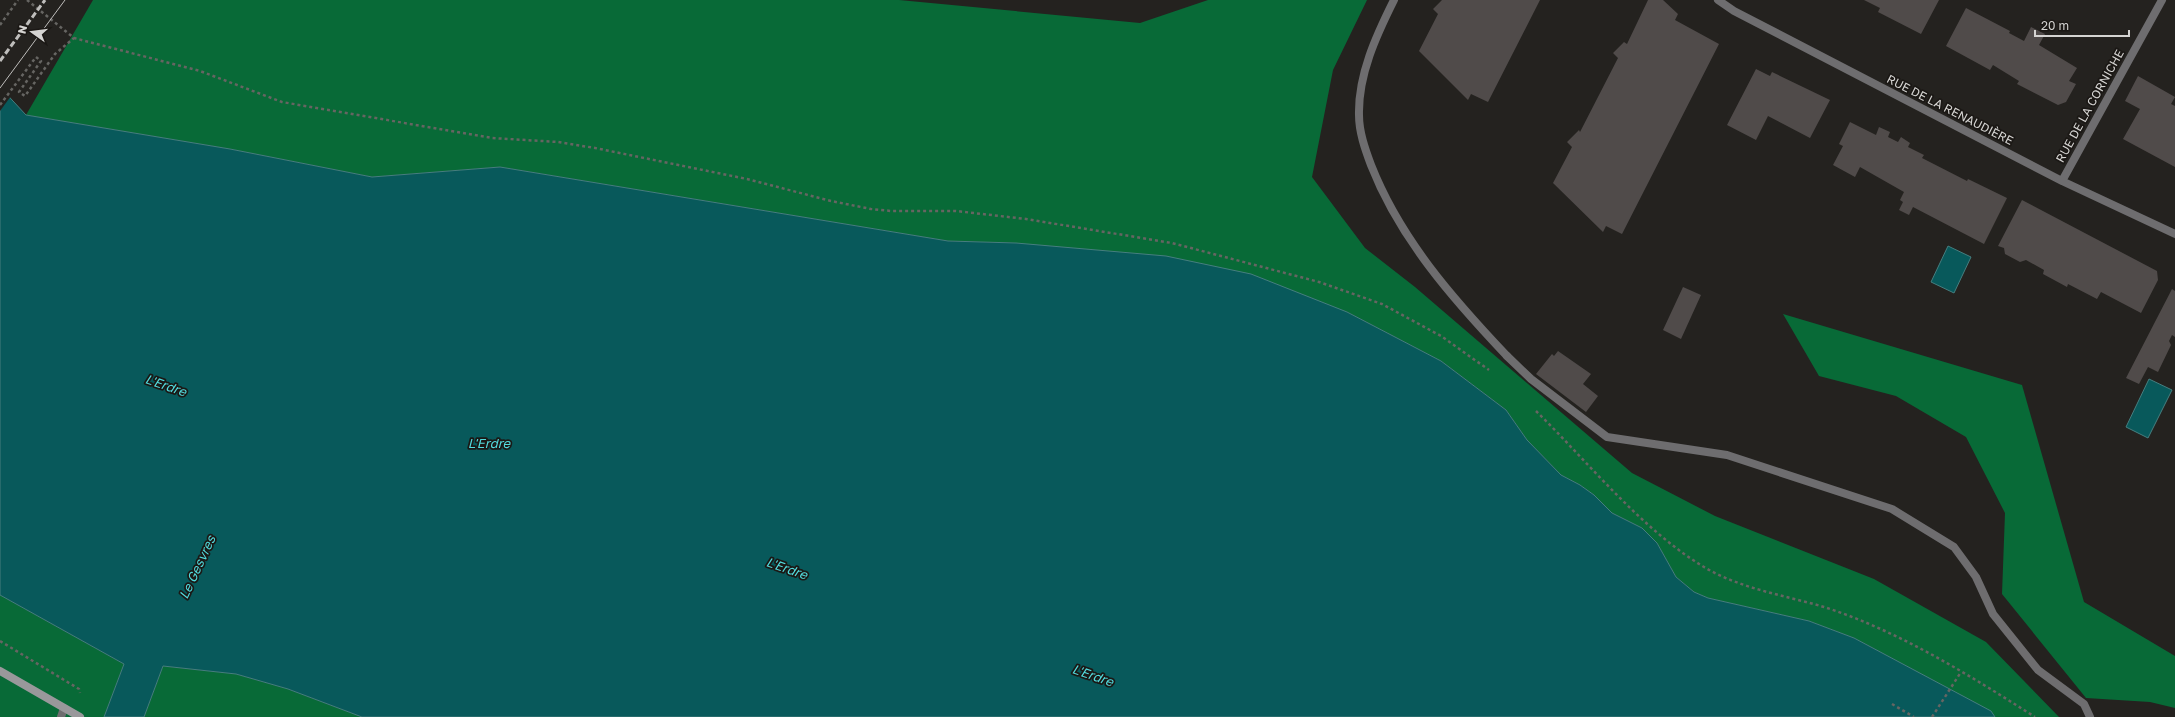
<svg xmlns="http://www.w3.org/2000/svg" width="2175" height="717" font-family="'Golos Text',sans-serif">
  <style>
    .forest { fill: #086a37 }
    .water { fill: #08595b; stroke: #467e7f }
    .pier { fill: #24221f }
    .building { fill: #504b4a }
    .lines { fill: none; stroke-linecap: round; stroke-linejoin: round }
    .path { stroke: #666562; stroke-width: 2.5; stroke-dasharray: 3 3; stroke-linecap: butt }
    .lane { stroke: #6e6d6f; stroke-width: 8 }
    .street { stroke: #6e6d6f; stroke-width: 8 }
    .secondary { stroke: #99989b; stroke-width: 8 }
    .tram { stroke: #bfbebc; stroke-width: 1 }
    .rail { stroke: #bfbebc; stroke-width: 3; stroke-dasharray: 6 3; stroke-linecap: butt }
    .labels { text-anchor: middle; stroke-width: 3.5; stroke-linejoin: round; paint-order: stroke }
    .street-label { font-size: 12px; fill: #d5d4d2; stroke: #1b1815 }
    .water-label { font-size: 13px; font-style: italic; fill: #52dbdd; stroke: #1b1815 }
  </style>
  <rect width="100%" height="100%" fill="#24221f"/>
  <path class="forest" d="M 93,0 L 899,0 L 1140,23 L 1208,0 L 1367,0 L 1333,70 L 1312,177 L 1365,248 L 1415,287 L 1632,473 L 1715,516 L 1874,579 L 1986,642 L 2059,717 L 1995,717 L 1990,711 L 1854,638 L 1809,621 L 1708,598 L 1694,592 L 1676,577 L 1657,543 L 1642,528 L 1612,513 L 1594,495 L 1580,485 L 1561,475 L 1527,440 L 1506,410 L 1441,361 L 1347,312 L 1016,243 L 948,241 L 500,167 L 372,177 L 230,149 L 26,115 Z
    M 1783,314 L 2022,385 L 2084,602 L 2175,656 L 2175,708 L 2150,702 L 2086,698 L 2002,594 L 2005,513 L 1966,437 L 1896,396 L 1819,376 Z
    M 0,595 L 124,664 L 104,717 L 0,717 Z
    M 163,666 L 236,674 L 288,689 L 362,717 L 144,717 Z"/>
  <path class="water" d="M 0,87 L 26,115 L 230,149 L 372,177 L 500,167 L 948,241 L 1016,243 L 1166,256 L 1251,274 L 1347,312 L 1441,361 L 1506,410 L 1527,440 L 1561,475 L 1580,485 L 1594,495 L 1612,513 L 1642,528 L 1657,543 L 1676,577 L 1694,592 L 1708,598 L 1809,621 L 1854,638 L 1991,711 L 1995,717 L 362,717 L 288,689 L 236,674 L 163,666 L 144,717 L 104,717 L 124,664 L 0,595 Z
    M 1948,246 L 1971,257 L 1954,293 L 1931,282 Z
    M 2149,379 L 2172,390 L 2148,438 L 2126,427 Z"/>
  <path class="pier" d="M 0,85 L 11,96 L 0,111 Z"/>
  <path class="building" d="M 1442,0 L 1540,0 L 1488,102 L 1471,94 L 1468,100 L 1419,51 L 1438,14 L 1433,9 Z
    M 1648,0 L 1663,0 L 1678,14 L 1675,20 L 1719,44 L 1622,234 L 1606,226 L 1603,232 L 1553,183 L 1572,147 L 1567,142 L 1579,130 L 1580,132 L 1618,58 L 1613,53 L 1624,42 L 1627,44 Z
    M 1864,0 L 1939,0 L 1921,34 L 1878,12 L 1880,8 Z
    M 1966,8 L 2010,31 L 2009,33 L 2024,41 L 2031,27 L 2045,34 L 2039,45 L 2077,68 L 2069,81 L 2076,84 L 2066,102 L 2058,105 L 2017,84 L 2019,81 L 1993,65 L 1990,70 L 1946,46 Z
    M 1756,69 L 1770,76 L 1772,72 L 1830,100 L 1810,138 L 1768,116 L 1756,140 L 1727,125 Z
    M 2138,76 L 2175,97 L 2171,104 L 2175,106 L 2175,167 L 2123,139 L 2140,109 L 2125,101 Z
    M 1850,122 L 1876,135 L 1879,127 L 1890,132 L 1888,137 L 1898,142 L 1901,137 L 1910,143 L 1908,147 L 1924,155 L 1922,158 L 1967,181 L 1968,179 L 2007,198 L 1984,244 L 1913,207 L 1909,215 L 1899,210 L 1903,202 L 1900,200 L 1904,192 L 1860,167 L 1855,177 L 1833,165 L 1843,146 L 1839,144 Z
    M 2022,200 L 2157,271 L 2158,280 L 2141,313 L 2101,292 L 2097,299 L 2068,284 L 2067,287 L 2043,274 L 2044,270 L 2026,260 L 2020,262 L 2005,254 L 2004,248 L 1998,246 Z
    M 1683,287 L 1701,295 L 1681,339 L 1663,330 Z
    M 2172,289 L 2175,291 L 2175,337 L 2172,335 L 2169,341 L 2171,345 L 2158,372 L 2148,367 L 2139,384 L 2126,378 Z
    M 1558,351 L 1591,374 L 1583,384 L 1598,396 L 1586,412 L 1536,374 L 1552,354 L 1554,356 Z"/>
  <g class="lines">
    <path class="path" d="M 27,0 L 74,38 L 200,71 L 282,102 L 492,138 L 558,142 L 595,148 L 747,179 L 831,201 L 871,209 L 891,211 L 956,211 L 1026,219 L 1172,243 L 1319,282 L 1382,304 L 1441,336 L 1489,370
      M 0,25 L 18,0
      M 0,105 L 36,57 L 41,61 L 19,92 L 25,96 L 55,54 L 74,38
      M 1536,411 C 1589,463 1641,529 1704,567 C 1741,589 1784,595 1824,607 C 1899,631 1969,675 2035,717
      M 0,641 L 79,689 L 80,693
      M 1892,704 L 1914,717
      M 1932,717 L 1961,672"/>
    <path class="lane" d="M 1507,356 L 1531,379 L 1607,437 L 1727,455 L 1892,509 L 1954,547 L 1976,577 L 1993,614 L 2038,670 L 2084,704 L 2090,717"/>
    <path class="street" d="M 1394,0 C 1376,36 1358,75 1359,115 C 1359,132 1365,149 1371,165 C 1400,239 1453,299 1507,356
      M 1718,0 L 1734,11 L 2062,181 L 2175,234
      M 2062,181 L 2162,0
      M 61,717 L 64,708"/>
    <path class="secondary" d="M 0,671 L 80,717"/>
    <path class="tram" d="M 0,88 L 65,0"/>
    <path class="rail" d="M 0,61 L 45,0"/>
  </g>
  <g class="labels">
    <g class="street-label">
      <text transform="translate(2090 106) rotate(-61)" y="4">RUE DE LA CORNICHE</text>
      <text transform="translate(1950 110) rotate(27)" y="4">RUE DE LA RENAUDIÈRE</text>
    </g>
    <g class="water-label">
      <text transform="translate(166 385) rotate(19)" y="5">L'Erdre</text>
      <text x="489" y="448">L'Erdre</text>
      <text transform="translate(197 567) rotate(-65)" y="5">Le Gesvres</text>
      <text transform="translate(787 568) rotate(19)" y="5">L'Erdre</text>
      <text transform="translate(1093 675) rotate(19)" y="5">L'Erdre</text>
    </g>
  </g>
  <g transform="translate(32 32) rotate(284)" stroke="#1b1815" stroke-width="3" paint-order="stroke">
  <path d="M0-3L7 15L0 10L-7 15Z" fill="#d5d4d2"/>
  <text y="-6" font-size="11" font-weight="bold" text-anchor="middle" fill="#d5d4d2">N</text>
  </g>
  <path d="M2035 30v6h94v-6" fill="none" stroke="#d5d4d2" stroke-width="2"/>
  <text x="2041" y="30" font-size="12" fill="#d5d4d2" stroke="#1b1815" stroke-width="3" paint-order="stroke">20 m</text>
</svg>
